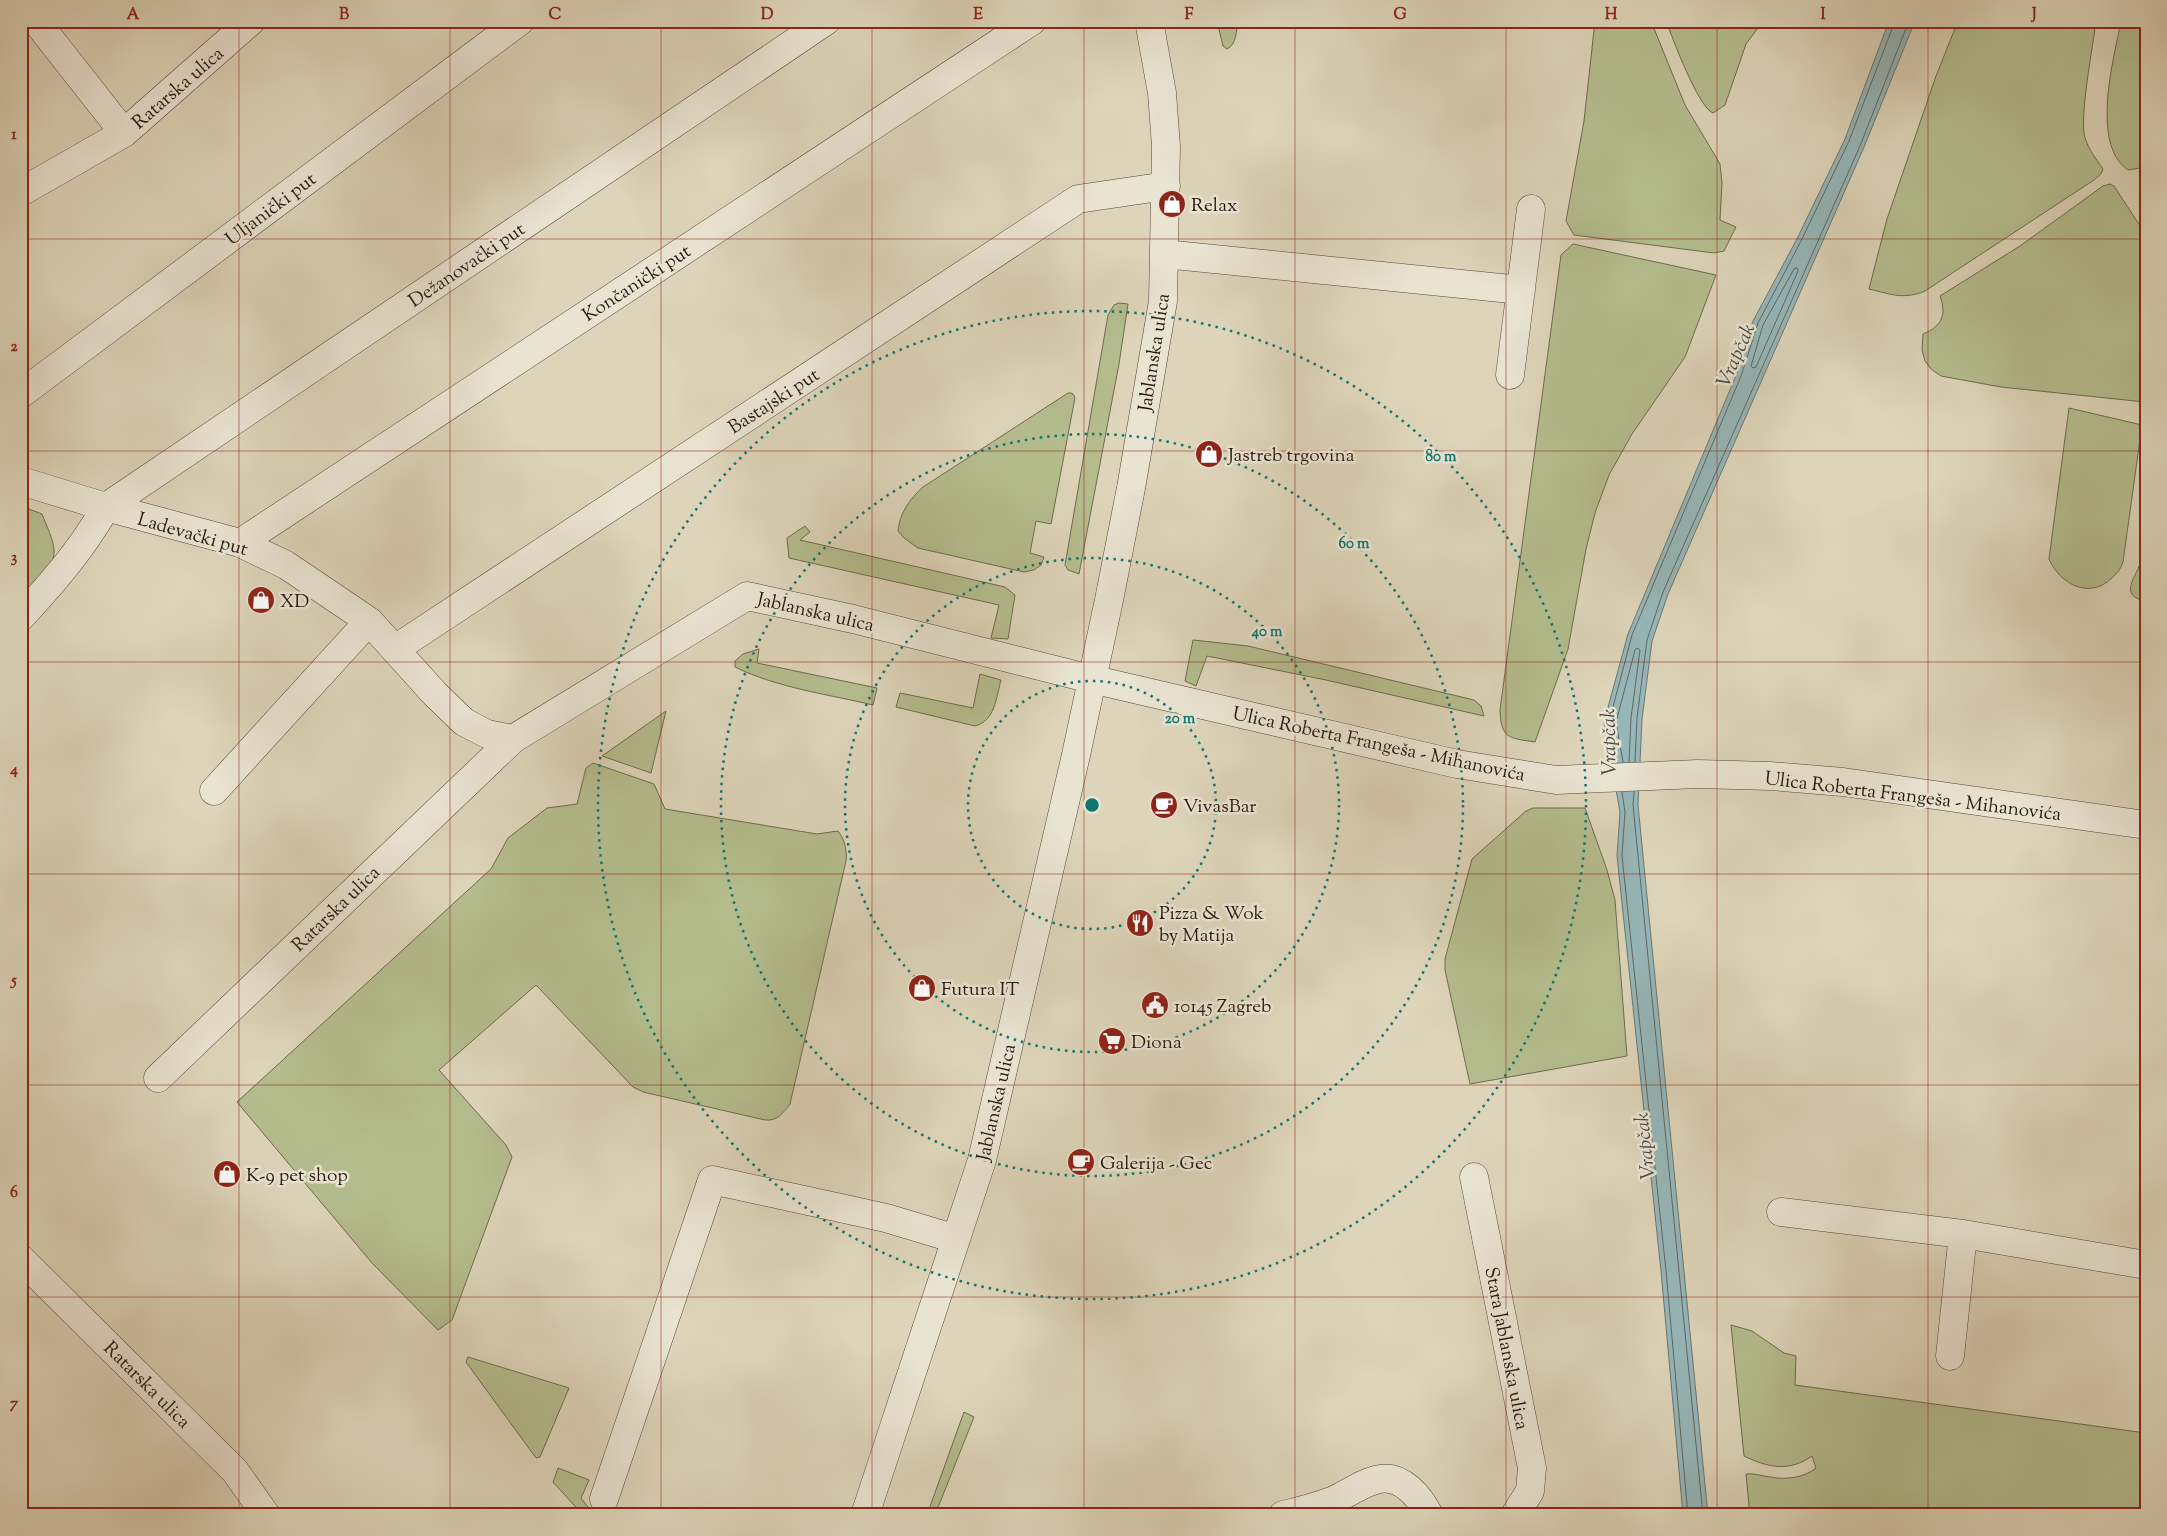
<svg xmlns="http://www.w3.org/2000/svg" width="2167" height="1536" font-family="'Sorts Mill Goudy',serif">
  <style>
    .green { fill: #b4bc8d; stroke: #6e6a4e }
    .water { fill: #96b6b8; stroke: #6a7674 }
    .lines { fill: none; stroke-linecap: round; stroke-linejoin: round }
    .shore { stroke: #606663; stroke-width: 1 }
    .minor-casing { stroke: #564639; stroke-width: 29 }
    .minor { stroke: #e9e3d2; stroke-width: 28 }
    .grid { fill: none; stroke: #8f2418; stroke-width: 1; stroke-opacity: 0.55 }
    .ring { fill: none; stroke: #0f766e; stroke-width: 2.5; stroke-dasharray: 2.5 5 }
    .labels { text-anchor: middle; stroke-width: 5; stroke-linejoin: round; paint-order: stroke }
    .street-label { font-size: 19px; fill: #29170e; stroke: #e9e3d2 }
    .poi-label { font-size: 19px; fill: #29170e; stroke: #e9e3d2; text-anchor: start }
    .water-label { font-size: 20px; font-style: italic; fill: #4a4741; stroke: #e9e3d2 }
    .centre { fill: #0f766e; stroke: #e9e3d2; stroke-width: 2.5 }
    .ring-label { font-size: 15px; text-anchor: middle; font-weight: bold; fill: #0f766e; stroke: #e9e3d2; stroke-width: 5; stroke-linejoin: round; paint-order: stroke }
    .neatline { fill: none; stroke: #8f2418; stroke-width: 2 }
    .grid-label { font-size: 16px; text-anchor: middle; font-weight: bold; fill: #8f2418 }
  </style>
  <rect width="100%" height="100%" fill="#ddd4b9"/>
  <filter id="stains"><feTurbulence type="fractalNoise" baseFrequency=".004" numOctaves="4"/><feColorMatrix values="0 0 0 0 .2 0 0 0 0 .09 0 0 0 0 .02 0 0 0 .5 -.17"/></filter>
  <radialGradient id="worn" r=".72"><stop offset=".6" stop-color="#630" stop-opacity="0"/><stop offset="1" stop-color="#630" stop-opacity=".3"/></radialGradient>
  <path class="green" d="M 1217,21 L 1238,21 C 1236,31 1237,44 1227,49 L 1223,46 Z
    M 1595,21 L 1651,21 L 1685,105 L 1720,164 L 1722,183 L 1720,220 L 1736,227 L 1724,251 L 1714,253 L 1574,235 L 1566,221 L 1584,121 Z
    M 1666,21 L 1763,21 L 1746,44 L 1725,105 L 1713,113 C 1698,107 1673,39 1666,21 Z
    M 1958,21 L 2096,21 C 2093,47 2079,117 2085,138 C 2089,150 2096,159 2103,169 L 2101,174 L 2094,180 L 1925,291 C 1904,300 1890,294 1869,289 L 1887,219 L 1936,76 Z
    M 2121,21 L 2138,21 L 2146,31 L 2146,167 L 2128,170 C 2090,144 2114,58 2121,21 Z
    M 2110,184 L 2114,186 L 2146,235 L 2145,402 L 2001,387 L 1941,376 L 1931,369 L 1925,361 L 1922,350 L 1923,334 C 1942,326 1947,315 1940,296 L 2020,246 L 2103,186 Z
    M 1573,244 L 1716,275 L 1685,357 L 1632,434 L 1609,475 L 1595,513 L 1586,549 L 1568,649 L 1535,742 C 1509,738 1501,739 1500,710 L 1561,255 Z
    M 1119,303 L 1128,304 L 1119,364 L 1079,574 L 1068,570 L 1065,565 L 1108,315 L 1114,305 Z
    M 1068,393 L 1072,393 L 1075,397 L 1074,403 L 1051,524 L 1036,521 L 1030,553 L 1044,557 L 1041,565 L 1034,570 L 1024,572 L 918,548 L 904,538 L 898,531 C 900,512 910,499 923,487 Z
    M 2069,408 L 2142,425 L 2123,562 C 2121,569 2117,573 2112,578 C 2089,600 2060,584 2049,559 Z
    M 21,506 L 42,514 C 46,525 54,540 54,551 C 55,570 33,587 21,599 Z
    M 2146,521 L 2146,601 C 2117,596 2137,576 2141,561 C 2143,548 2144,534 2146,521 Z
    M 805,526 L 810,532 L 800,540 L 1005,587 L 1015,595 L 1008,639 L 991,638 L 999,605 L 789,558 L 787,538 Z
    M 1193,640 L 1248,646 L 1474,700 L 1481,706 L 1484,716 L 1326,680 L 1207,656 L 1196,686 L 1185,681 Z
    M 759,649 L 757,663 L 877,688 L 873,705 C 827,694 778,688 735,667 L 735,661 L 743,654 Z
    M 980,674 L 1001,680 C 996,698 995,721 975,726 L 896,707 L 900,693 L 973,708 Z
    M 666,711 L 651,773 L 602,756 Z
    M 593,763 L 654,784 L 665,809 L 817,834 L 838,831 C 845,840 847,850 846,861 L 790,1104 C 782,1114 778,1121 765,1120 L 643,1092 L 633,1087 L 536,985 L 439,1070 L 506,1145 L 512,1157 L 452,1320 L 438,1330 L 372,1263 L 237,1102 L 491,869 L 508,838 L 547,808 L 577,804 L 586,768 Z
    M 1533,808 L 1585,808 L 1607,870 L 1615,900 L 1627,1056 L 1470,1084 L 1445,970 L 1445,959 L 1472,859 L 1526,811 Z
    M 1731,1325 L 1752,1331 L 1784,1353 L 1796,1356 L 1795,1385 L 2146,1433 L 2146,1515 L 1750,1515 L 1746,1474 C 1754,1473 1762,1476 1770,1477 C 1785,1480 1804,1478 1816,1468 L 1812,1456 C 1789,1472 1769,1468 1744,1456 Z
    M 468,1357 L 569,1388 L 540,1457 L 536,1458 L 466,1362 Z
    M 964,1412 L 974,1417 L 935,1515 L 927,1515 Z
    M 558,1468 L 589,1480 L 581,1498 L 594,1515 L 583,1515 L 553,1482 Z"/>
  <path class="water" d="M 1889,21 L 1915,21 L 1864,147 L 1668,594 L 1652,641 L 1642,719 L 1638,805 L 1708,1515 L 1683,1515 L 1661,1271 L 1617,856 L 1620,812 L 1604,722 L 1628,634 L 1737,373 L 1753,321 L 1797,239 L 1845,139 Z"/>
  <g class="lines">
    <path class="shore" d="M 1797,268 L 1798,271 L 1756,367 L 1753,368 L 1751,366 L 1763,325 L 1794,269 Z
      M 1617,762 L 1609,722 L 1632,635 L 1741,376 L 1758,323 L 1801,241 L 1849,141 L 1892,29 L 1894,21
      M 1623,762 L 1616,722 L 1635,650 L 1637,648 L 1640,650 L 1631,718 L 1629,762
      M 1635,762 L 1637,718 L 1647,640 L 1663,592 L 1860,146 L 1909,21
      M 1622,792 L 1625,812 L 1622,856 L 1666,1271 L 1688,1515
      M 1634,792 L 1633,805 L 1703,1515"/>
    <g class="minor-casing">
      <path id="minor" d="M 36,21 L 124,133
        M 21,192 L 124,133 L 251,21
        M 1164,254 L 1521,290
        M 1510,375 L 1531,209
        M 21,394 L 520,21
        M 21,481 L 106,507 L 240,543 L 286,565 L 369,621 L 435,694 L 464,722 L 487,734 L 513,739
        M 240,543 L 1032,21
        M 21,617 C 54,581 82,549 106,507 L 826,21
        M 395,649 L 1078,199 L 1166,186
        M 214,791 L 369,621
        M 158,1078 L 513,739 L 747,596 L 853,619 L 1091,679 L 1457,764 L 1556,780 L 1698,774 L 1770,776 L 1843,782 L 2146,825
        M 1474,1177 L 1532,1468 L 1530,1491 L 1515,1515
        M 1781,1212 L 1963,1234 L 2146,1265
        M 21,1259 L 235,1471 L 266,1515
        M 1950,1356 L 1963,1234
        M 604,1499 L 712,1180 L 886,1218 L 956,1239
        M 865,1515 L 982,1160 L 1076,755 L 1109,600 L 1131,488 L 1163,301 L 1166,146 L 1162,93 L 1149,21
        M 1283,1515 C 1300,1511 1318,1506 1334,1500 C 1347,1494 1366,1481 1380,1479 C 1402,1475 1420,1497 1429,1515"/>
    </g>
    <use href="#minor" class="minor"/>
  </g>
  <path class="grid" d="M 239,21 L 239,1515M 450,21 L 450,1515M 661,21 L 661,1515M 872,21 L 872,1515M 1084,21 L 1084,1515M 1295,21 L 1295,1515M 1506,21 L 1506,1515M 1717,21 L 1717,1515M 1928,21 L 1928,1515M 21,239 L 2146,239M 21,451 L 2146,451M 21,662 L 2146,662M 21,874 L 2146,874M 21,1085 L 2146,1085M 21,1297 L 2146,1297"/>
  <g class="ring">
    <circle cx="1092" cy="805" r="124"/>
    <circle cx="1092" cy="805" r="247"/>
    <circle cx="1092" cy="805" r="371"/>
    <circle cx="1092" cy="805" r="494"/>
  </g>
  <defs>
    <g id="shop-disc" transform="scale(1.4375)"><circle r="9.5" fill="#8f2418" stroke="#e9e3d2"/><path d="M-5-2.5h2.3a2.7 3.5 0 0 1 5.4 0H5L5.5 6h-11ZM-1.5-2.5h3a1.5 2.3 0 0 0-3 0Z" fill="#fff"/></g>
    <g id="cafe-disc" transform="scale(1.4375)"><circle r="9.5" fill="#8f2418" stroke="#e9e3d2"/><path d="M-5.5-4.5H6V0H3Q3 3.5 0 3.5H-2.5Q-5.5 3.5-5.5 0ZM3-3.2v2h1.7v-2ZM-6 4.5H4V6H-6Z" fill="#fff"/></g>
    <g id="restaurant-disc" transform="scale(1.4375)"><circle r="9.5" fill="#8f2418" stroke="#e9e3d2"/><path d="M-5-6h1v4h1v-4h1v4h1v-4h1v5L-1.5 .5V6h-2V.5L-5-1ZM5-6V6H3V1.5H1.5Q1.5-4 5-6Z" fill="#fff"/></g>
    <g id="civic-disc" transform="scale(1.4375)"><circle r="9.5" fill="#8f2418" stroke="#e9e3d2"/><path d="M-.6-6.5H3V-4.5H.6V-3L4-1V1h2V6H-6V1h2V-1L-.6-3ZM-1.2 2.5V6h2.4V2.5Z" fill="#fff"/></g>
    <g id="supermarket-disc" transform="scale(1.4375)"><circle r="9.5" fill="#8f2418" stroke="#e9e3d2"/><path d="M-6-5.5h2.5l.6 2H6L4.5 2H-2.5L-4.4-4H-6ZM-1.5 3.2a1.3 1.3 0 1 0 .1 0ZM3 3.2a1.3 1.3 0 1 0 .1 0Z" fill="#fff"/></g>
  </defs>
  <g fill-rule="evenodd">
    <use href="#shop-disc" x="1172" y="204"/>
    <use href="#shop-disc" x="1209" y="454"/>
    <use href="#shop-disc" x="261" y="600"/>
    <use href="#cafe-disc" x="1164" y="805"/>
    <use href="#restaurant-disc" x="1140" y="923"/>
    <use href="#shop-disc" x="922" y="988"/>
    <use href="#civic-disc" x="1155" y="1005"/>
    <use href="#supermarket-disc" x="1112" y="1041"/>
    <use href="#cafe-disc" x="1081" y="1162"/>
    <use href="#shop-disc" x="227" y="1174"/>
  </g>
  <g class="labels">
    <g class="street-label">
      <text transform="translate(177 87) rotate(-41)" y="7">Ratarska ulica</text>
      <text transform="translate(270 208) rotate(-37)" y="7">Uljanički put</text>
      <text transform="translate(466 264) rotate(-34)" y="7">Dežanovački put</text>
      <text transform="translate(636 282) rotate(-33)" y="7">Končanički put</text>
      <text transform="translate(1153 352) rotate(-81)" y="7">Jablanska ulica</text>
      <text transform="translate(773 400) rotate(-33)" y="7">Bastajski put</text>
      <text transform="translate(193 533) rotate(16)" y="7">Ladevački put</text>
      <text transform="translate(816 611) rotate(13)" y="7">Jablanska ulica</text>
      <text transform="translate(1379 743) rotate(12)" y="7">Ulica Roberta Frangeša - Mihanovića</text>
      <text transform="translate(1913 795) rotate(7)" y="7">Ulica Roberta Frangeša - Mihanovića</text>
      <text transform="translate(335 908) rotate(-44)" y="7">Ratarska ulica</text>
      <text transform="translate(995 1102) rotate(-77)" y="7">Jablanska ulica</text>
      <text transform="translate(1508 1348) rotate(79)" y="7">Stara Jablanska ulica</text>
      <text transform="translate(148 1384) rotate(45)" y="7">Ratarska ulica</text>
    </g>
    <g class="poi-label">
      <text x="1191" y="211">Relax</text>
      <text x="1228" y="461">Jastreb trgovina</text>
      <text x="280" y="607">XD</text>
      <text x="1183" y="812">VivasBar</text>
      <text x="1159" y="919">Pizza &amp; Wok<tspan x="1159" dy="22">by Matija</tspan></text>
      <text x="941" y="995">Futura IT</text>
      <text x="1174" y="1012">10145 Zagreb</text>
      <text x="1131" y="1048">Diona</text>
      <text x="1100" y="1169">Galerija - Gec</text>
      <text x="246" y="1181">K-9 pet shop</text>
    </g>
    <g class="water-label">
      <text transform="translate(1735 355) rotate(-66)" y="7">Vrapčak</text>
      <text transform="translate(1608 742) rotate(-91)" y="7">Vrapčak</text>
      <text transform="translate(1644 1146) rotate(-96)" y="7">Vrapčak</text>
    </g>
  </g>
  <circle cx="1092" cy="805" r="8" class="centre"/>
  <g class="ring-label">
    <text x="1441" y="461">80 m</text>
    <text x="1354" y="548">60 m</text>
    <text x="1267" y="636">40 m</text>
    <text x="1180" y="723">20 m</text>
  </g>
  <rect width="2167" height="1536" fill="none" stroke="#ddd4b9" stroke-width="55"/>
  <rect x="28" y="28" width="2112" height="1480" class="neatline"/>
  <g class="grid-label">
    <text x="133" y="19">A</text>
    <text x="344" y="19">B</text>
    <text x="555" y="19">C</text>
    <text x="767" y="19">D</text>
    <text x="978" y="19">E</text>
    <text x="1189" y="19">F</text>
    <text x="1400" y="19">G</text>
    <text x="1611" y="19">H</text>
    <text x="1823" y="19">I</text>
    <text x="2034" y="19">J</text>
    <text x="14" y="139">1</text>
    <text x="14" y="351">2</text>
    <text x="14" y="562">3</text>
    <text x="14" y="774">4</text>
    <text x="14" y="985">5</text>
    <text x="14" y="1197">6</text>
    <text x="14" y="1408">7</text>
  </g>
  <rect width="100%" height="100%" filter="url(#stains)"/>
  <rect width="100%" height="100%" fill="url(#worn)"/>
</svg>
